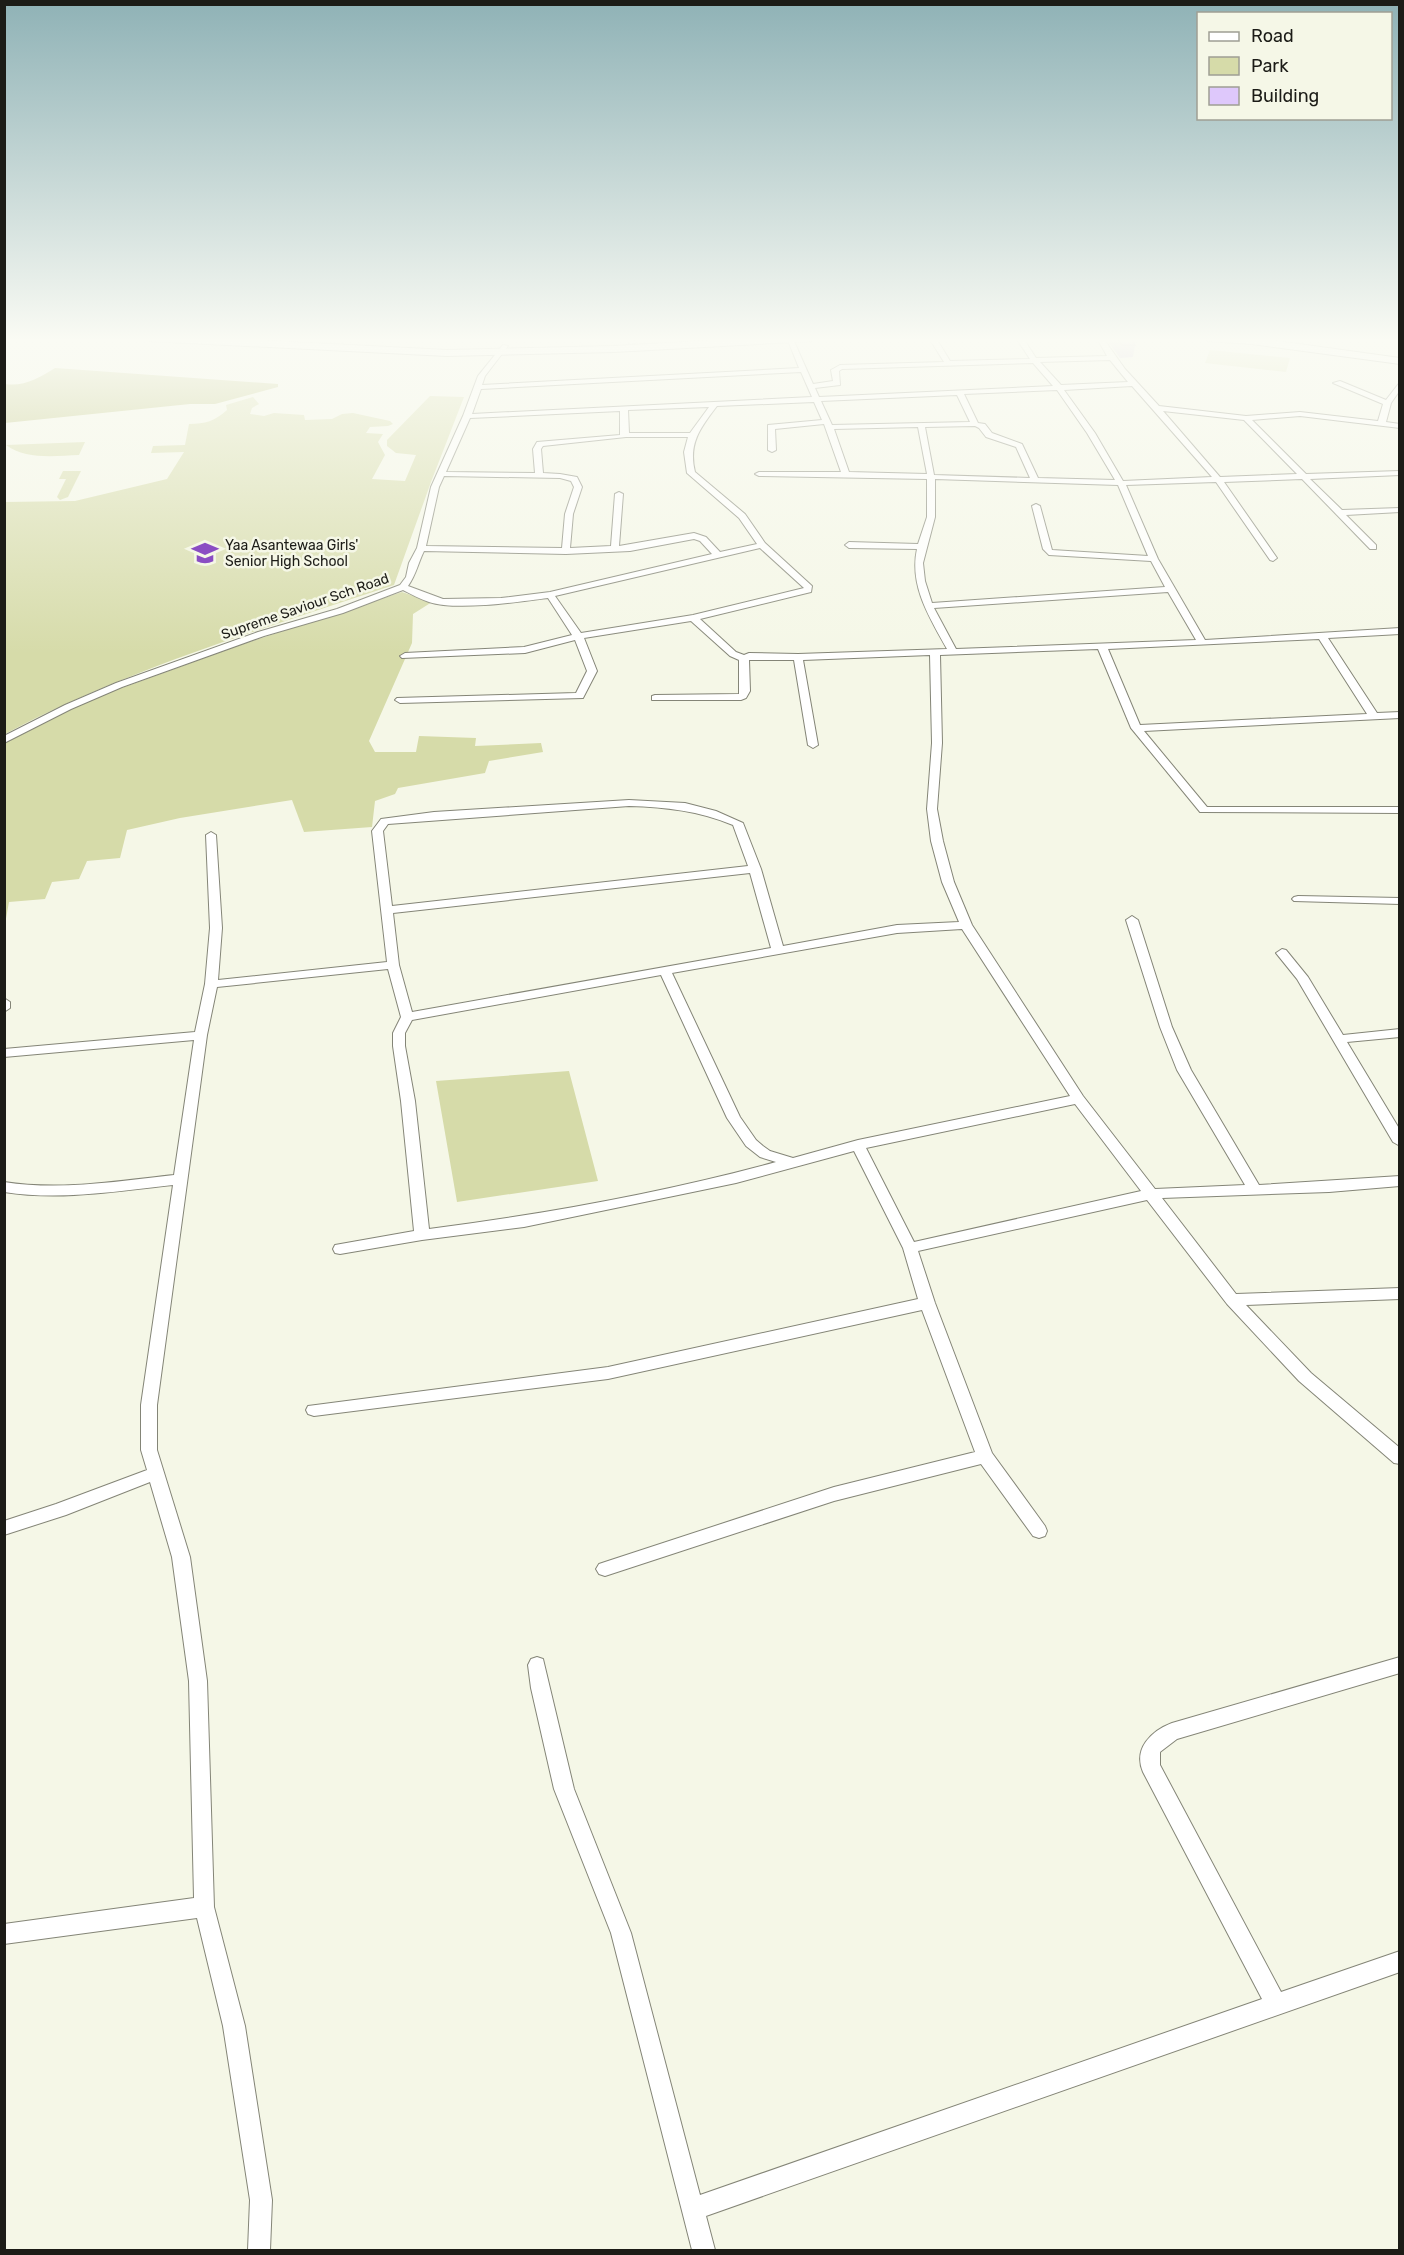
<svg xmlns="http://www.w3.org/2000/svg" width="1404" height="2255" font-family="Rubik,sans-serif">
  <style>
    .green { fill: #d6dba9 }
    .forest { fill: #bcc27c }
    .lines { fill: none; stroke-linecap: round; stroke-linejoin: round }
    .minor-casing { stroke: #848577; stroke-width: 2 }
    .primary-casing { stroke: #848577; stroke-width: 2 }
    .minor { fill: #fff; fill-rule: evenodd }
    .primary { fill: #fff; fill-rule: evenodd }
    .wall { fill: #bfacd8 }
    .building { fill: #dec8fb; stroke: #9b8cb0; stroke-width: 1.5 }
    .labels { text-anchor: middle; stroke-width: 5; stroke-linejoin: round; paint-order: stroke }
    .far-poi-label { font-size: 14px; fill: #1c1c17; stroke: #f5f7e7; text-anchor: start }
    .far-street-label { font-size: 14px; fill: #1c1c17; stroke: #f5f7e7 }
  </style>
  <rect width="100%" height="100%" fill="#f5f7e7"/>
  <path class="green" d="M 1210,350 L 1290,358 L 1286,372 L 1205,363 Z
    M 430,396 L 464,397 L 431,482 L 394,585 C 263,629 127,669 5,734 L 5,502 L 75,501 L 167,479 L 184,452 L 151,453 L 153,446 L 185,445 L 189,424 C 205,424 215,421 227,410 L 226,405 L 253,397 L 259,404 L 252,408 L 250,414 L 264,416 L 274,413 L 304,415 L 305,420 L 332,419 L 342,414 L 353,413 L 390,421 L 393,424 L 388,426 L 370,427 L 366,433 L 383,434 L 378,442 L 385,455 L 372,479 L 405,481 L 416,455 L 396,453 L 387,446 L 387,440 Z
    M 85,442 L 79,455 C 56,456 25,460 6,445 Z
    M 63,471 L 81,471 L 68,497 L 60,500 L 57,497 L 66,479 L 59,479 Z
    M 402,592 L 432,602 L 413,614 L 412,643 L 369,741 L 375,752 L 416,752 L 419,736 L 476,738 L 475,746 L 541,743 L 543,752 L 489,761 L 485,773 L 398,788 L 395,794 L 375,801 L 372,827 L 304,832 L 292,800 L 180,818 L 127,830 L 120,858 L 87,861 L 79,879 L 52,882 L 45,899 L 9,902 L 5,924 L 5,743 L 94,698 L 246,643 Z
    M 569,1071 L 598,1181 L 457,1202 L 436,1081 Z"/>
  <path class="forest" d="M 55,368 L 278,384 L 278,387 L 215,404 L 190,404 L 5,423 L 5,384 C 24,387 39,378 55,368 Z"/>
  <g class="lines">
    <g class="minor-casing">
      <path id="minor" d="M 627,338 L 633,338 L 635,343 L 630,344 Z
        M 787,338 L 793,339 L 813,384 L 833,381 L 831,370 L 840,365 L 944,362 L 929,338 L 936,338 L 950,361 L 1030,359 L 1016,338 L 1023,338 L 1036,358 L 1107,356 L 1097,338 L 1103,338 L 1125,369 L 1159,406 L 1246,416 L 1300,412 L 1378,421 L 1383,404 L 1333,383 L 1340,381 L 1386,400 L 1400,382 L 1400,390 L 1391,403 L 1386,422 L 1400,424 L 1400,428 L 1300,416 L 1252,420 L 1306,474 L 1400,471 L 1400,475 L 1310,479 L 1342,510 L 1400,508 L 1400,512 L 1346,515 L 1376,545 L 1376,549 L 1370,549 L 1302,479 L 1224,482 L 1277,558 L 1273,561 L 1270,560 L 1216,482 L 1126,485 L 1158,559 L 1205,640 L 1400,628 L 1400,634 L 1328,638 L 1377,713 L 1400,712 L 1400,718 L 1144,731 L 1207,807 L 1400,807 L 1400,813 L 1200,812 L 1131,728 L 1098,649 L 940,655 L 942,743 L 937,809 L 943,841 L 954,882 L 972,925 L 1083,1096 L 1155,1189 L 1245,1185 L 1177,1070 L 1160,1027 L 1126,920 L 1132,916 L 1138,920 L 1172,1027 L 1191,1070 L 1259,1185 L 1400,1176 L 1400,1186 L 1329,1192 L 1162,1198 L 1236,1294 L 1400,1288 L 1400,1299 L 1246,1305 L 1311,1373 L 1400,1448 L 1400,1464 L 1394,1463 L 1299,1381 L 1227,1304 L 1147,1200 L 918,1251 L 935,1303 L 992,1453 L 1045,1526 L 1047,1531 L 1045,1536 L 1039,1538 L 1033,1536 L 981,1464 L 834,1501 L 605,1576 L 599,1574 L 596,1569 L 599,1564 L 605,1562 L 834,1487 L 975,1452 L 922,1310 L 608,1379 L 314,1416 L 308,1414 L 306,1410 L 308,1406 L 608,1367 L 918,1299 L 903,1248 L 854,1151 L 736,1183 L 524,1227 L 422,1240 L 340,1254 L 335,1253 L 333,1249 L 335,1245 L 414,1231 L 401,1101 L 393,1046 L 393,1033 L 401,1017 L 388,969 L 217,987 L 207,1035 L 157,1405 L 157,1450 L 190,1557 L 207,1681 L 214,1907 L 245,2026 L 272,2200 L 270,2250 L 248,2250 L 250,2200 L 223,2026 L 197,1918 L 4,1944 L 4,1924 L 194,1898 L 189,1681 L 172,1557 L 150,1482 L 66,1515 L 4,1535 L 4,1521 L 56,1504 L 147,1470 L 141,1450 L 141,1405 L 173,1185 C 117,1191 61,1201 4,1192 L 4,1182 C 61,1191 118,1181 174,1175 L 194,1040 L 4,1057 L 4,1049 L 195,1032 L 205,984 L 210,928 L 206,835 L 211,832 L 216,835 L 222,928 L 218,980 L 387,962 L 372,831 L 381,819 L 434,812 L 629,800 L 685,803 L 716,811 L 743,823 L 761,869 L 783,946 L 897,925 L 959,922 L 942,882 L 931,841 L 927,809 L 932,743 L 930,655 L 803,660 L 818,745 L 813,748 L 808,745 L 794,660 L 749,660 L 750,691 L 746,698 L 741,700 L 652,700 L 652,696 L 655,695 L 739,694 L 739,660 L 730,656 L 691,621 L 584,638 L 597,671 L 583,698 L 400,703 L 395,700 L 397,698 L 576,693 L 587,671 L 575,640 L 525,653 L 402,658 L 400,656 L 405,653 L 524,647 L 572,635 L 548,598 C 518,602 456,611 429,602 C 420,599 411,594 403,590 L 343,613 L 264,636 L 122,687 L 71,709 L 4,743 L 4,736 L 65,705 L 116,683 L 258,632 L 337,609 L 400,585 L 406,577 L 409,563 L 417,548 L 431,487 L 463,416 L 478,376 L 503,345 L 508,346 L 485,376 L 482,385 L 799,368 ZM 1110,360 L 1128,382 L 1061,385 L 1040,362 ZM 1033,363 L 1053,386 L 819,397 L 815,388 L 840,385 L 839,371 L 842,369 ZM 801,372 L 812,397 L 472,414 L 481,389 ZM 1132,386 L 1212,477 L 1123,481 L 1095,433 L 1064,390 ZM 1057,390 L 1087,433 L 1115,480 L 1038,478 L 1022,444 L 992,433 L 985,424 L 978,423 L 964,394 ZM 957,395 L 970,422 L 832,425 L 821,401 ZM 814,402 L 822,420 L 768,425 L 768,450 L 772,452 L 776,450 L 775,429 L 824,424 L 841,472 L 759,472 L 755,474 L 759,476 L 927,479 L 927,517 L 918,544 L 849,542 L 845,545 L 849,548 L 917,549 C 909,586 930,618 947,649 L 798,654 L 749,653 L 744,655 L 736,652 L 700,619 L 811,592 L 812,586 L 765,543 L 745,514 L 695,472 C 688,444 700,428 717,406 ZM 709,407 L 690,433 L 629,433 L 628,410 ZM 620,411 L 620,435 L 537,442 L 533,449 L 535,473 L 446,472 L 470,418 ZM 1163,411 L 1244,420 L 1297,474 L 1220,477 ZM 975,426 L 979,428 L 986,437 L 1016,447 L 1030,478 L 934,475 L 925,427 ZM 918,427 L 927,474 L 849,472 L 834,429 ZM 626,437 L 688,437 L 684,452 L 687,473 L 739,518 L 757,544 L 720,552 L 706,537 L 694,533 L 619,546 L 623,494 L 619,492 L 615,494 L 611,546 L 570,548 L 573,514 L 582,487 L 577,477 L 560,474 L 543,473 L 541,449 L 543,446 ZM 444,476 L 560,478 L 571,481 L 574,487 L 565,514 L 562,548 L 426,546 L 439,487 ZM 935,479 L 1118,485 L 1148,556 L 1052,550 L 1040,506 L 1036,504 L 1032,506 L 1043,549 L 1049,555 L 1151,561 L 1165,587 L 932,603 L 925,581 L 923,563 L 935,517 ZM 694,539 L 700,541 L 712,554 L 550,592 L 501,598 L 443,599 L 408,586 C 416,575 418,563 424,551 L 566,554 L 630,551 ZM 760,548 L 804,588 L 693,615 L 581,633 L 555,596 ZM 1168,592 L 1196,640 L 956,649 L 934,608 ZM 1319,639 L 1367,714 L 1140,725 L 1108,649 ZM 629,806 C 666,807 699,811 733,825 L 748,866 L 392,906 L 383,831 L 388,824 ZM 750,873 L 771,948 L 412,1012 L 399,965 L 393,913 ZM 962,929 L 1070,1096 L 858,1140 L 793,1158 L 770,1151 L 763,1146 L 756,1140 L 740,1117 L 672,973 L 897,933 ZM 661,975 L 727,1118 L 746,1146 L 760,1157 L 776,1162 C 662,1193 545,1214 429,1229 L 415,1101 L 405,1046 L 405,1033 L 412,1020 ZM 1075,1104 L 1141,1191 L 914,1242 L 866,1148 Z
        M 1298,896 L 1400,898 L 1400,904 L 1294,901 L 1292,899 L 1294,897 Z
        M 1282,949 L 1286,950 L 1308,977 L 1343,1035 L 1400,1029 L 1400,1037 L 1347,1042 L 1400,1130 L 1400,1146 L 1393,1142 L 1297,979 L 1276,953 Z
        M 4,998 L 10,1002 L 10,1008 L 4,1012 Z
        M 537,1657 L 543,1659 L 574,1789 L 631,1933 L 700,2195 L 1262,1999 L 1143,1772 C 1133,1749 1151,1731 1172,1723 L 1400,1657 L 1400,1673 L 1177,1739 L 1160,1752 L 1160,1765 L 1281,1992 L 1400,1951 L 1400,1972 L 706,2216 L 715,2250 L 692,2250 L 611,1933 L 554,1789 L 531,1688 L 528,1665 L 531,1659 Z"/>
    </g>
    <g class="primary-casing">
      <path id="primary" d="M 144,338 L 217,338 L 447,350 L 614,346 L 751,338 L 817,338 L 812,341 L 614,352 L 447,356 L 149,341 Z
        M 1203,338 L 1255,338 L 1400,358 L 1400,364 L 1252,344 L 1208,341 Z"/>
    </g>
    <use href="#minor" class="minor"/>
    <use href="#primary" class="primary"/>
  </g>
  <path class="wall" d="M 1110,338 L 1131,338 L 1135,345 L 1133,357 L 1120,358 L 1109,343 Z"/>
  <path class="building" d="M 1116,338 L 1131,338 L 1135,345 L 1122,345 Z"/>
  <linearGradient id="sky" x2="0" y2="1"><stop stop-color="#8fb2b6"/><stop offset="0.52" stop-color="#fafbf4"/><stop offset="1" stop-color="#fafbf4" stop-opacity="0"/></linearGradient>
  <rect width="1404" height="654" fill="url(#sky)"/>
  <defs>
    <g id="school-bare" transform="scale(2.07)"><path d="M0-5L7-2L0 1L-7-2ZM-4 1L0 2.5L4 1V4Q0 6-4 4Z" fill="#8a4dc3" stroke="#f5f7e7" stroke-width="2.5" paint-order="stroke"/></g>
  </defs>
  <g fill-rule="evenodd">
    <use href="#school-bare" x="205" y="553"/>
  </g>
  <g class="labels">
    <g class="far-poi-label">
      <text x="225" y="550">Yaa Asantewaa Girls'<tspan x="225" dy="16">Senior High School</tspan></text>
    </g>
    <g class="far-street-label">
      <text transform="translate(305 606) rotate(-19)" y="5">Supreme Saviour Sch Road</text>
    </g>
  </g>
  <rect width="1404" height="2255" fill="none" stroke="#1c1c17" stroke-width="12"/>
  <rect x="1197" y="12" width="195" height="108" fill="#f5f7e7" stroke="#9e9f94" stroke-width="1.5"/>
  <rect x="1209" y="32" width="30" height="9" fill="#ffffff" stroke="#9e9f94" stroke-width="1.5"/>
  <text x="1251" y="42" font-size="18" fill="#1c1c17">Road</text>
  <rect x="1209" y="57" width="30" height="18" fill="#d6dba9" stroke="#9e9f94" stroke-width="1.5"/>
  <text x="1251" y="72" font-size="18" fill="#1c1c17">Park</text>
  <rect x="1209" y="87" width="30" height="18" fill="#dec8fb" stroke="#9e9f94" stroke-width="1.5"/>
  <text x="1251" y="102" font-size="18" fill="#1c1c17">Building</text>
</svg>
